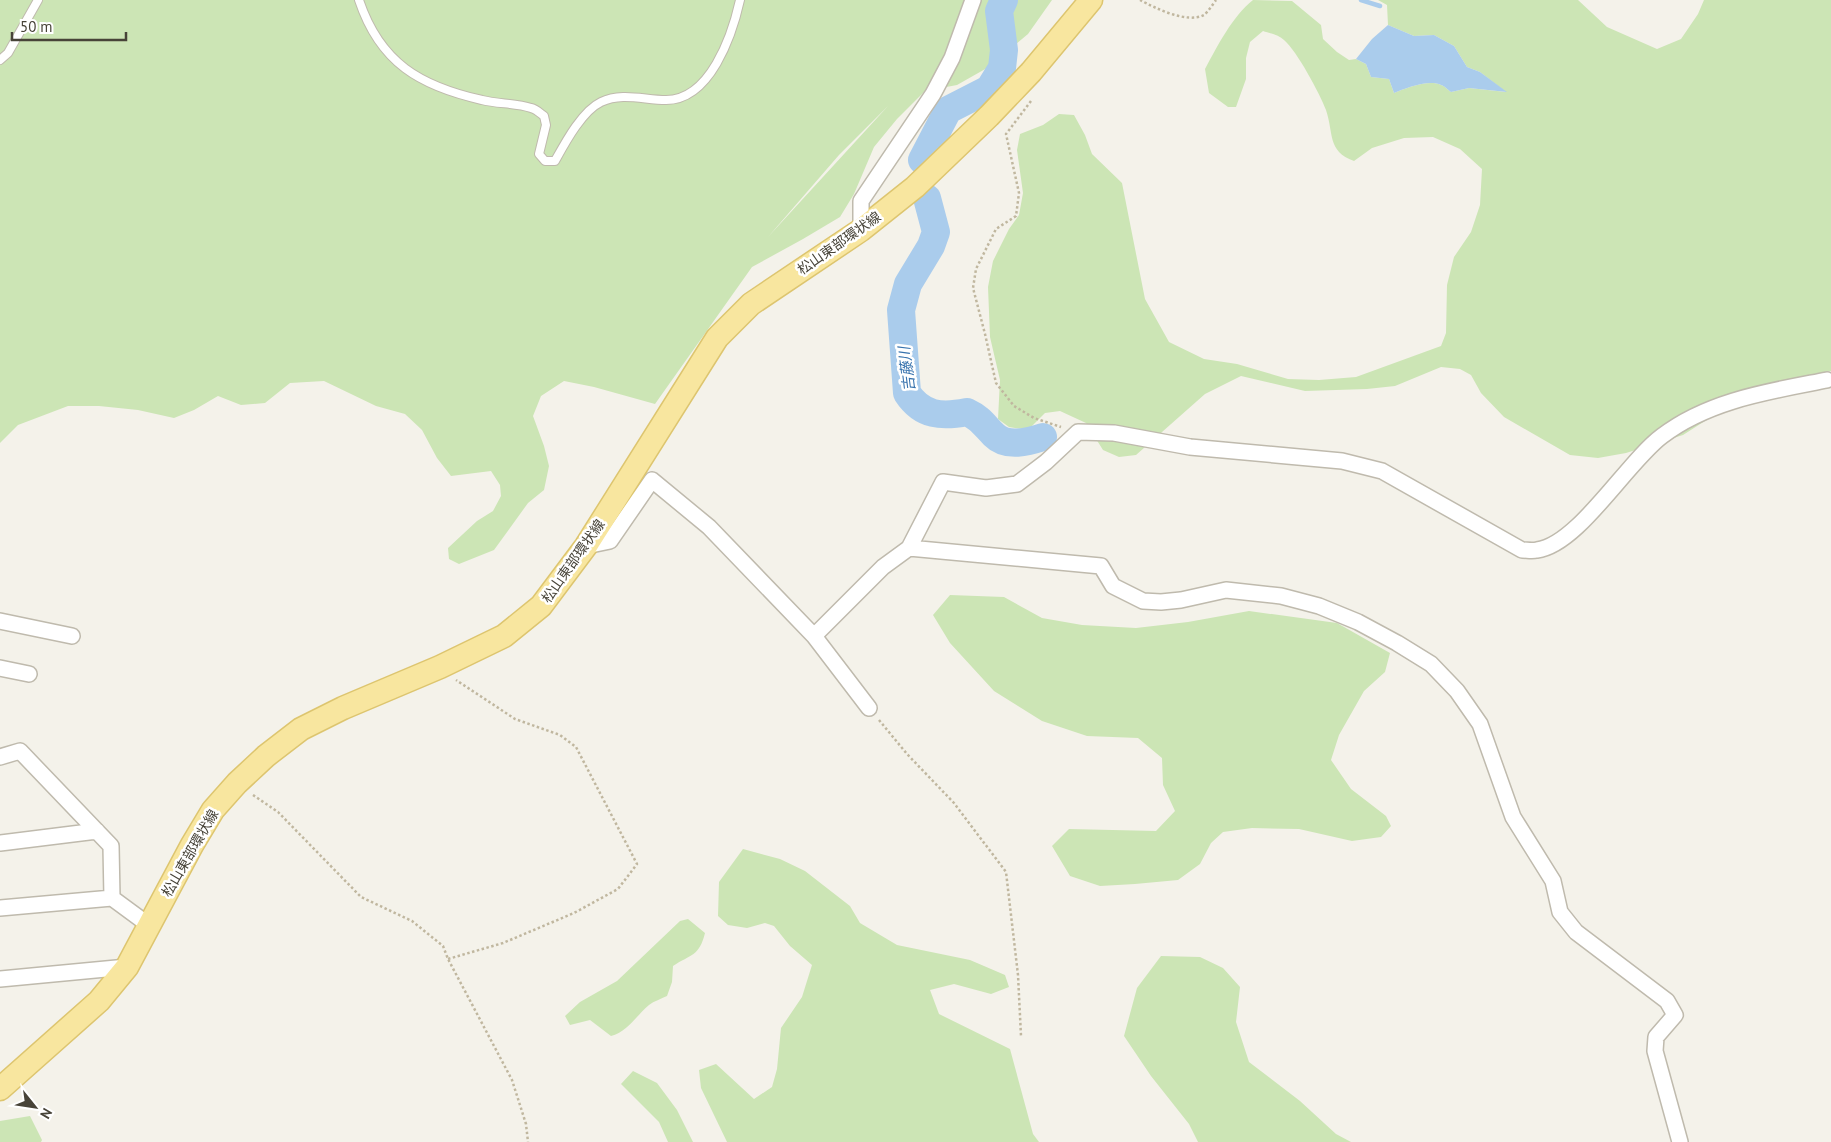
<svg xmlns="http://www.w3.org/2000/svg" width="1831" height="1142" font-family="'PT Sans','Noto Sans JP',sans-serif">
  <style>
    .green { fill: #cce5b5; fill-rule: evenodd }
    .water { fill: #aaccec }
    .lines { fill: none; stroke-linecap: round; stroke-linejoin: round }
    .stream { stroke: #aaccec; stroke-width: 4.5 }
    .river { stroke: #aaccec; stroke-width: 28 }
    .service-casing { stroke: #bfbaad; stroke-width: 10 }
    .minor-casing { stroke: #bfbaad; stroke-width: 18 }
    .primary-casing { stroke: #ddc56f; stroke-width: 25 }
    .path { stroke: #c0b79f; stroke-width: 2.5; stroke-dasharray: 2.5 2.5; stroke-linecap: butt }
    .service { stroke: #fff; stroke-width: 8 }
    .minor { stroke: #fff; stroke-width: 15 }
    .primary { stroke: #f8e69f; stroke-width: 22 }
    .labels { text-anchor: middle; stroke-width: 5; stroke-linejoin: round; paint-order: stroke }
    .street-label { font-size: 14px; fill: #474338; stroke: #fff }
    .water-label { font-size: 15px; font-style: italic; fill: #3772ad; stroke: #fff }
  </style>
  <rect width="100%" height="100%" fill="#f4f2ea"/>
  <path class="green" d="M 0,0 L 1052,0 L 1028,34 L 987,68 L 957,85 L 925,91 L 897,119 L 874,147 L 854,194 L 840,217 L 803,239 L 752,267 L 655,404 L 594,387 L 564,381 L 541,396 L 533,416 L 544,446 L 549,466 L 544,490 L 528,503 L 494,550 L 459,564 L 449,559 L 448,548 L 477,521 L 493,511 L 501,496 L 500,485 L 491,471 L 451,476 L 437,458 L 422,430 L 405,414 L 376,406 L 324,381 L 290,383 L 265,403 L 241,405 L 218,396 L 194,410 L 174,418 L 138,410 L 99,406 L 68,406 L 18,425 L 0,443 ZM 888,106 L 768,237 L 839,155 Z
    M 1253,0 L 1292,1 L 1321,25 L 1323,39 L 1337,52 L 1349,60 L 1356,59 L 1366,64 L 1371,77 L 1389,79 L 1394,93 C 1406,88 1429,79 1441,85 C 1445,86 1448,90 1451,92 L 1469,88 L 1506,92 L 1480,72 L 1467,67 L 1454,46 L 1434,35 L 1414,36 L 1388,25 L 1387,5 L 1378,0 L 1578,0 L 1607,27 L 1657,49 L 1681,39 L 1698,14 L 1704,0 L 1831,0 L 1831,371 L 1782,382 L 1719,412 L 1683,435 L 1626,453 L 1598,458 L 1570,455 L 1504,417 L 1481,393 L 1471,375 L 1460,369 L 1441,367 L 1395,386 L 1367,389 L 1305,391 L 1241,376 L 1205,394 L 1136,455 L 1119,457 L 1103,450 L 1086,423 L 1060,411 L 1045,413 L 1028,430 L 1009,427 L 998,419 L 1000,380 L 990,337 L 988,287 L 993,261 L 1009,229 L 1019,215 L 1023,193 L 1017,150 L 1020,134 L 1043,125 L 1059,114 L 1074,115 L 1085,135 L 1092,154 L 1122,183 L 1145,299 L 1169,342 L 1204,359 L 1237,364 L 1288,379 L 1319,380 L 1356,377 L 1441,346 L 1446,333 L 1447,285 L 1454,257 L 1471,232 L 1480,205 L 1482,169 L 1460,149 L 1433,137 L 1404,138 L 1372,148 L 1354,161 C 1327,151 1334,134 1326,110 C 1320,94 1297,51 1284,40 C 1279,35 1269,33 1263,31 L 1250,42 L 1246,58 L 1246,79 L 1236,107 L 1228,107 L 1209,93 L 1205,69 C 1218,45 1232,17 1253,0 Z
    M 950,595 L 1004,597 L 1042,618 L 1082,625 L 1136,628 L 1188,622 L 1249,611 L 1337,623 L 1390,653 L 1385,672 L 1364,691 L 1339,735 L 1331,760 L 1351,789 L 1386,816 L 1391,826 L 1381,837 L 1352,841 L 1299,829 L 1252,828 L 1223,832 L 1211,843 L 1200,864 L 1178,880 L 1135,884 L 1100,886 L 1070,876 L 1052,846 L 1069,829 L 1156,831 L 1175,811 L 1163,785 L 1162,758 L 1138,738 L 1087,736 L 1042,721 L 994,691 L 950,643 L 933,615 Z
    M 743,849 L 780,859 L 805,871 L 850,906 L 860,923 L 897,945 L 970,960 L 1005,975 L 1009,987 L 991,994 L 954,984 L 930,990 L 939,1014 L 1010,1049 L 1033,1134 L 1039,1142 L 727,1142 L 701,1088 L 699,1070 L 716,1064 L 754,1099 L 772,1087 L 777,1069 L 781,1028 L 802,997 L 812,965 L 790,946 L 774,926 L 765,923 L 747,928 L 728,925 L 718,916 L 719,882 Z
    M 688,919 L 705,933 C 699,957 691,954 673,966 L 672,982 L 667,996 C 661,999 654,1001 649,1005 C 636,1016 627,1032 611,1036 L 590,1020 L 570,1025 L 565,1016 L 580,1002 L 617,981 L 680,921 Z
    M 1161,956 L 1200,957 L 1223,968 L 1240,987 L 1236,1022 L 1249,1062 L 1300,1101 L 1336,1134 L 1351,1142 L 1198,1142 L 1189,1124 L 1151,1076 L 1124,1036 L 1137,988 Z
    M 633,1071 L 657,1083 L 677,1110 L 693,1142 L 668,1142 L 659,1122 L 621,1084 Z
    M 30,1116 L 42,1140 L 41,1142 L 0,1142 L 0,1121 Z"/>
  <path class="water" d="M 1388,25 L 1414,36 L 1434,35 L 1454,46 L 1467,67 L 1480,72 L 1507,92 L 1469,88 L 1451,92 C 1448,90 1445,86 1441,85 C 1429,79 1406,88 1394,93 L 1389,79 L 1371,77 L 1366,64 L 1356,59 L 1372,39 Z"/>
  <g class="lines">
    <path class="stream" d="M 1361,0 L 1380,6"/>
    <path class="river" d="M 922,160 L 948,110 L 989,89 L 1002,68 L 1004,50 L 999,11 L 1004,0
      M 927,198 L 936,232 L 931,246 L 908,284 L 901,310 L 907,393 C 922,416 942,417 967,412 C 980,418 984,425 994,435 C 1007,448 1028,442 1043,437"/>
    <g class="service-casing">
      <path id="service" d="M 359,0 C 380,63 420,86 482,100 C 498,104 516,103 531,108 C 536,109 540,113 544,116 L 546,125 L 539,154 L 545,161 L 555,161 C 565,143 582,111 601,102 C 622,92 644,100 666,100 C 710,100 732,36 740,0
        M 0,60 L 8,53 L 38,0"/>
    </g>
    <g class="minor-casing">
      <path id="minor" d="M 861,230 L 861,201 L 933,94 L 952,58 L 973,0
        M 586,546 L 610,541 L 652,480 L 709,527 L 814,636 L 869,708
        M 909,548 L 1101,566 L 1113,586 L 1143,601 L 1161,602 L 1181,600 L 1226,590 L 1281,596 L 1319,606 L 1358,622 L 1397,643 L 1431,664 L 1457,691 L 1480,724 L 1513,817 L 1553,881 L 1560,912 L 1576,932 L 1667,1001 L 1675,1015 L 1656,1037 L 1655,1051 L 1680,1142
        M 0,621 L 72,636
        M 814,636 L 883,567 L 909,548 L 943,482 L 986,488 L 1017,484 L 1046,462 L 1078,432 L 1114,433 L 1190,447 L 1342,461 L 1382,471 L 1522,550 C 1527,550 1532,551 1537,550 C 1578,545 1627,462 1662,436 C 1709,400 1771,391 1827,380
        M 0,668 L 29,674
        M 0,757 L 20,751 L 111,846 L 112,898 L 150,926
        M 0,843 L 97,831
        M 0,908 L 112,898
        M 0,979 L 127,967"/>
    </g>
    <g class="primary-casing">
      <path id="primary" d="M 0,1089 L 99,1001 L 127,967 L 192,845 L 213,810 L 237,783 L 266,756 L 301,729 L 343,708 L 440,667 L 504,636 L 541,606 L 586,546 L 717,338 L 751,304 L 861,230 L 915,187 L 989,116 L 1031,72 L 1091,0"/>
    </g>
    <path class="path" d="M 1140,0 C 1155,8 1187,24 1204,15 C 1208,12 1213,4 1216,0
      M 1031,101 L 1006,134 L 1019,193 L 1016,216 L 996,229 L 976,269 L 973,288 L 985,334 L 996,383 L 1014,406 L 1034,418 L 1061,427
      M 879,720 L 907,754 L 954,803 L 1006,872 L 1018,975 L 1021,1036
      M 253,795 L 278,812 L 361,897 L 412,921 L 443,946 L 448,959 L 512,1080 L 526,1124 L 528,1142
      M 448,959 L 503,943 L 574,913 L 618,889 L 637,864 L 576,747 L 560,735 L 515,719 L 456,680"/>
    <use href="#service" class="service"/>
    <use href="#minor" class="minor"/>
    <use href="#primary" class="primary"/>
  </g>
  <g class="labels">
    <g class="street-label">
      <text transform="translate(839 243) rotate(-35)" y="5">松山東部環状線</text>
      <text transform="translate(573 561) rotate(-55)" y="5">松山東部環状線</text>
      <text transform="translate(190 853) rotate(-60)" y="5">松山東部環状線</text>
    </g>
    <g class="water-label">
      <text transform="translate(907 369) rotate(-97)" y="5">吉藤川</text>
    </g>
  </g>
  <g transform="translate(35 1107) rotate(120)" stroke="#ffffff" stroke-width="4" paint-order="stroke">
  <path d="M0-4L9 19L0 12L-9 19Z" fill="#474338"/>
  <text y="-8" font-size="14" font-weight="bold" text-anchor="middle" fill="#474338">N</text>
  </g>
  <path d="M12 32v8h114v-8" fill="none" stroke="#474338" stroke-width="2.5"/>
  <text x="20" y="32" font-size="15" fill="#474338" stroke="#ffffff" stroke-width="4" paint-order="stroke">50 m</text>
</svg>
